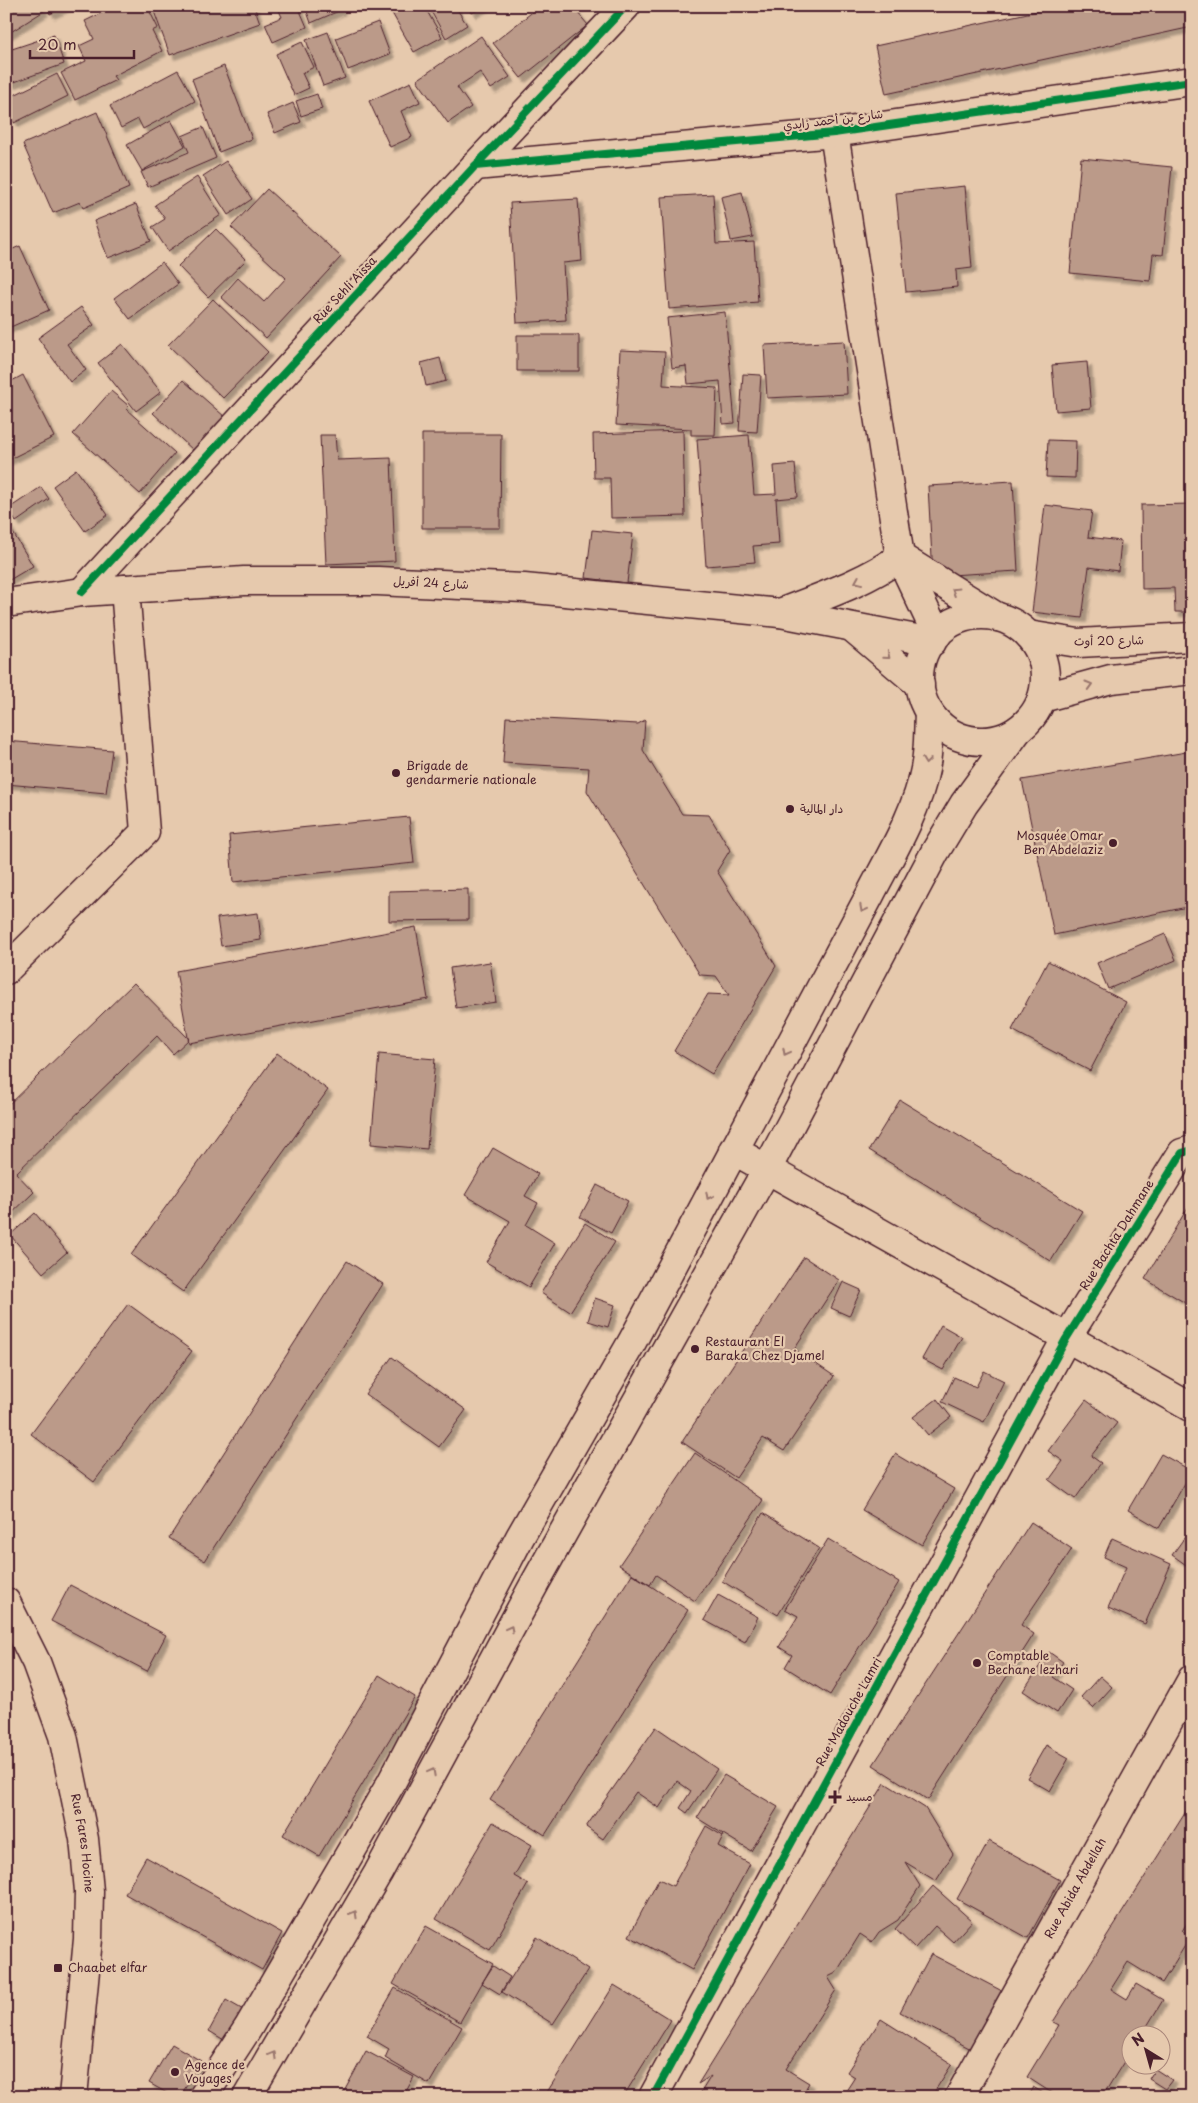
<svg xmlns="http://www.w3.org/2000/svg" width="1198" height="2103" font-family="'Playpen Sans','Playpen Sans Arabic',sans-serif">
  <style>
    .building { fill: #bb9a89; stroke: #4a1f2b; filter: url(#shadow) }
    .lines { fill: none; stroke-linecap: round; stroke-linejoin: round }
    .minor-casing { stroke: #4a1f2b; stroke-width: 31 }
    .major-casing { stroke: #4a1f2b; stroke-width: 31 }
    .minor { stroke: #e6c9ad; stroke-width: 28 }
    .major { stroke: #e6c9ad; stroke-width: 28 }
    .cycleway-casing { stroke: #e6c9ad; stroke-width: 11 }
    .cycleway { stroke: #00873e; stroke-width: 8 }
    .oneway { stroke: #98746c }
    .poi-dot { fill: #4a1f2b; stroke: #e6c9ad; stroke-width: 2 }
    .labels { text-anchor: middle; stroke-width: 4.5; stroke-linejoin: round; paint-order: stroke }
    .street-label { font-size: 12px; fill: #4a1f2b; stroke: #e6c9ad }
    .poi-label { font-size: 12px; fill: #4a1f2b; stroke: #e6c9ad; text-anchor: start }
  </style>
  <defs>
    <filter id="shadow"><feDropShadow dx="4.5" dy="4.5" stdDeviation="1" flood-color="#0004"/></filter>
  </defs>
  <rect width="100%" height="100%" fill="#e6c9ad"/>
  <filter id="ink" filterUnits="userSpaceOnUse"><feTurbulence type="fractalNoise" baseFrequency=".02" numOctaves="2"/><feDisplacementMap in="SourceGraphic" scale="10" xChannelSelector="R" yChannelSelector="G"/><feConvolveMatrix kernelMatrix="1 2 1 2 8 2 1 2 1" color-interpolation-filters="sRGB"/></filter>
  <g filter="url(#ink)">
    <path class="building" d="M 41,6 L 44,11 L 6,35 L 6,7 Z
      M 46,6 L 67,6 L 50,14 Z
      M 116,6 L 147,6 L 158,28 L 152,31 L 162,51 L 113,76 L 116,80 L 75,100 L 61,73 L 86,61 L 79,46 L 94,39 L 85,21 Z
      M 152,6 L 254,6 L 260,23 L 170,55 Z
      M 277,6 L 298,6 L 307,27 L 273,42 L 265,24 L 282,17 Z
      M 305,6 L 339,6 L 341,10 L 311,23 Z
      M 388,6 L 424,6 L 442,37 L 414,52 Z
      M 428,6 L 455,6 L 467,25 L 446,38 Z
      M 469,6 L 485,6 L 472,13 Z
      M 540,6 L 572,6 L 588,25 L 521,78 L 493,43 Z
      M 1060,6 L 1191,6 L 1192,27 L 886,94 L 875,46 Z
      M 378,22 L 390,54 L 348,70 L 336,38 Z
      M 328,32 L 345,78 L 323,86 L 306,40 Z
      M 54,35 L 64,64 L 6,85 L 6,51 Z
      M 481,36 L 510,77 L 491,89 L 480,72 L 457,87 L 471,107 L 448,123 L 417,80 Z
      M 302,42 L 314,67 L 302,73 L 309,88 L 294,95 L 276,54 Z
      M 224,66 L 252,139 L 219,152 L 192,79 Z
      M 178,70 L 195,101 L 143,129 L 138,119 L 121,128 L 110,106 Z
      M 57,74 L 68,96 L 14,123 L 6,108 L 6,99 Z
      M 411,82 L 420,102 L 401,111 L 412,137 L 390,147 L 369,101 Z
      M 317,94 L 322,109 L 301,116 L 296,101 Z
      M 293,103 L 301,122 L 275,133 L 267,114 Z
      M 97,112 L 129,188 L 83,208 L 80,202 L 53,213 L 23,144 Z
      M 171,120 L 185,146 L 142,171 L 127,145 Z
      M 203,127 L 216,158 L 148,187 L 141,172 L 189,152 L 182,136 Z
      M 1081,158 L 1172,167 L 1163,255 L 1153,254 L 1150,281 L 1070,273 Z
      M 226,161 L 252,199 L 228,215 L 203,176 Z
      M 197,177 L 221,215 L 168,251 L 152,227 L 165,219 L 155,205 Z
      M 965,186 L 972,268 L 956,270 L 957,287 L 906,292 L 896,193 Z
      M 267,189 L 341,257 L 266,338 L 221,297 L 238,278 L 264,302 L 286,278 L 231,227 Z
      M 742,192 L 753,237 L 731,241 L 721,197 Z
      M 713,194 L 716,244 L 754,242 L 758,302 L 669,309 L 661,197 Z
      M 578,199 L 582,261 L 563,263 L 566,320 L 517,323 L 510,203 Z
      M 136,204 L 151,241 L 108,258 L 94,221 Z
      M 216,229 L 246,260 L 208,297 L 178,266 Z
      M 20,246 L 49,310 L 6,329 L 6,252 Z
      M 162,262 L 178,284 L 130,319 L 114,298 Z
      M 213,299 L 268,352 L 223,398 L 168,345 Z
      M 81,307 L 94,325 L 67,344 L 86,370 L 70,382 L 38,338 Z
      M 725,312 L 735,423 L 723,424 L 720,381 L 688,384 L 686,366 L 672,368 L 667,318 Z
      M 517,335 L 579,335 L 579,371 L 517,371 Z
      M 844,341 L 847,394 L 767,398 L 764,345 Z
      M 122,344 L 161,392 L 136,411 L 98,363 Z
      M 620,350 L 665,352 L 663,385 L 717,388 L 715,435 L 691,435 L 691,429 L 616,425 Z
      M 440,358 L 446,381 L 426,386 L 421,363 Z
      M 1087,362 L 1091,408 L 1056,411 L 1052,365 Z
      M 743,374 L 761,375 L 757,432 L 739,431 Z
      M 23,375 L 54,437 L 6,461 L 6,384 Z
      M 183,380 L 225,417 L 194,451 L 153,413 Z
      M 111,391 L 129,406 L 126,409 L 175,453 L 140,494 L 73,434 Z
      M 683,431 L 685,516 L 611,518 L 610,478 L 594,478 L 593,434 Z
      M 422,434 L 501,434 L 500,528 L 422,528 Z
      M 320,435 L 335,435 L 337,460 L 391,458 L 395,561 L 326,564 Z
      M 749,435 L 754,495 L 776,494 L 774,466 L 795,464 L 798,497 L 776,499 L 779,544 L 753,546 L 755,562 L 706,566 L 697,439 Z
      M 1048,440 L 1076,441 L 1075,478 L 1046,477 Z
      M 76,469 L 108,515 L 85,531 L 53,486 Z
      M 1013,481 L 1018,571 L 933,576 L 928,486 Z
      M 41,487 L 49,499 L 16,522 L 8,509 Z
      M 1192,504 L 1192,612 L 1175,612 L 1174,588 L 1142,589 L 1141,505 Z
      M 1045,505 L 1092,511 L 1088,537 L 1121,541 L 1118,571 L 1089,567 L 1082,618 L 1032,612 Z
      M 6,521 L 33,566 L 6,582 Z
      M 592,530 L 633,534 L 627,583 L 586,578 Z
      M 506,717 L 638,724 L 645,720 L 643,750 L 682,814 L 709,815 L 730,850 L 717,871 L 776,966 L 712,1074 L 674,1051 L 708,994 L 729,995 L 716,976 L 700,975 L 587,791 L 589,768 L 503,763 Z
      M 6,741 L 112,750 L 106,793 L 6,784 Z
      M 1192,751 L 1192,906 L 1054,935 L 1022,780 Z
      M 409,817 L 414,863 L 233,882 L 229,835 Z
      M 468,889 L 468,920 L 389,921 L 389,891 Z
      M 258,913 L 261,940 L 221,946 L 217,918 Z
      M 416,927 L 428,999 L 189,1043 L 176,971 Z
      M 1165,934 L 1176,960 L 1108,989 L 1097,963 Z
      M 1048,961 L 1126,1002 L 1090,1071 L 1012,1030 Z
      M 490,962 L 496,1002 L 456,1008 L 450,968 Z
      M 134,983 L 189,1039 L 173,1054 L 157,1036 L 16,1173 L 34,1192 L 6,1219 L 6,1107 Z
      M 277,1053 L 328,1090 L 183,1292 L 131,1255 Z
      M 379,1054 L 435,1059 L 427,1149 L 371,1144 Z
      M 900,1100 L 1082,1211 L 1051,1261 L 869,1150 Z
      M 493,1148 L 538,1174 L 525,1196 L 538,1203 L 526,1225 L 555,1243 L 529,1287 L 486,1262 L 510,1221 L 465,1195 Z
      M 597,1185 L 628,1201 L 611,1233 L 580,1217 Z
      M 1191,1202 L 1192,1202 L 1192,1307 L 1145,1279 Z
      M 35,1213 L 67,1252 L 43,1273 L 10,1235 Z
      M 585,1223 L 615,1242 L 570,1312 L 541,1293 Z
      M 804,1257 L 839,1280 L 794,1349 L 834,1376 L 784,1451 L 763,1438 L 736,1478 L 682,1442 Z
      M 347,1261 L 383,1284 L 205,1561 L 169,1538 Z
      M 843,1282 L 861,1290 L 849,1316 L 831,1308 Z
      M 595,1298 L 615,1305 L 608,1327 L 588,1321 Z
      M 128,1304 L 192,1351 L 94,1482 L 31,1434 Z
      M 941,1325 L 962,1337 L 943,1370 L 922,1359 Z
      M 392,1357 L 466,1410 L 439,1447 L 365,1394 Z
      M 984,1371 L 1004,1381 L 984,1422 L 942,1402 L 954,1377 L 976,1387 Z
      M 937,1399 L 951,1417 L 928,1435 L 913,1417 Z
      M 1086,1400 L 1117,1423 L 1091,1456 L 1101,1463 L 1075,1499 L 1049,1480 L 1063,1461 L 1048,1451 Z
      M 695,1453 L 763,1500 L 695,1601 L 656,1575 L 650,1585 L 619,1565 Z
      M 895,1454 L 954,1489 L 922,1545 L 862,1510 Z
      M 1161,1454 L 1192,1471 L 1159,1528 L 1128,1510 Z
      M 763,1513 L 819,1548 L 778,1615 L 722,1581 Z
      M 1031,1522 L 1072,1549 L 1021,1625 L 1034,1634 L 928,1800 L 873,1765 Z
      M 1192,1527 L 1192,1569 L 1172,1555 Z
      M 1112,1538 L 1171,1564 L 1145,1624 L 1108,1608 L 1126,1567 L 1104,1557 Z
      M 828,1539 L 899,1582 L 830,1695 L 785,1667 L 792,1655 L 779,1647 L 798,1616 L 785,1609 Z
      M 632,1574 L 688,1610 L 545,1835 L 490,1800 Z
      M 70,1585 L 166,1635 L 147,1671 L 51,1621 Z
      M 718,1595 L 758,1617 L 745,1642 L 704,1620 Z
      M 1049,1652 L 1063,1662 L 1053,1677 L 1072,1690 L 1057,1713 L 1023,1691 Z
      M 379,1675 L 415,1697 L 319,1856 L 283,1835 Z
      M 1100,1676 L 1112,1687 L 1093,1708 L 1081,1697 Z
      M 656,1727 L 717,1769 L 687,1813 L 680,1808 L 691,1791 L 677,1781 L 659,1808 L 636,1792 L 603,1839 L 586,1827 Z
      M 1046,1745 L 1069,1758 L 1050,1791 L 1027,1778 Z
      M 724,1775 L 778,1807 L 751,1851 L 697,1818 Z
      M 885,1783 L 925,1808 L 953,1854 L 936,1881 L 905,1862 L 920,1886 L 898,1920 L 879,1932 L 872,1942 L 860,1934 L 836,1973 L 828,1977 L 836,1990 L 786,2069 L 809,2083 L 801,2097 L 698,2097 L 711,2076 L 698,2084 Z
      M 1192,1802 L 1192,1915 L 1182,1931 L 1191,1936 L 1162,1983 L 1128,1962 L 1111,1989 L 1127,1999 L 1136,1984 L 1163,2000 L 1141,2036 L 1130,2036 L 1130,2052 L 1102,2097 L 1058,2097 L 1027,2077 L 1059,2025 L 1053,2022 Z
      M 493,1822 L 532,1845 L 514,1876 L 528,1884 L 490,1950 L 436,1919 Z
      M 706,1826 L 723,1836 L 718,1846 L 750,1864 L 692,1970 L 629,1936 L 659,1879 L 673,1886 Z
      M 989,1841 L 1060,1880 L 1028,1938 L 957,1899 Z
      M 146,1857 L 282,1933 L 262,1970 L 125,1894 Z
      M 933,1886 L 972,1921 L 953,1942 L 935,1926 L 915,1948 L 895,1929 Z
      M 426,1926 L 493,1964 L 460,2022 L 393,1984 Z
      M 537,1937 L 588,1970 L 553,2024 L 502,1992 Z
      M 931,1954 L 1004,1992 L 973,2050 L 900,2012 Z
      M 493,1966 L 510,1977 L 500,1994 L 482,1983 Z
      M 614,1985 L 671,2020 L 623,2097 L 544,2097 Z
      M 395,1988 L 462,2027 L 429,2084 L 385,2058 L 389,2049 L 367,2036 Z
      M 226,2000 L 252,2015 L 234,2046 L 209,2031 Z
      M 881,2019 L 952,2064 L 931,2097 L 842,2097 L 855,2077 L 847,2072 Z
      M 172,2044 L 201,2061 L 180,2097 L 174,2097 L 149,2083 Z
      M 366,2051 L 414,2077 L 403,2097 L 341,2097 Z
      M 1155,2069 L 1172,2080 L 1165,2089 L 1149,2079 Z
      M 1033,2087 L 1050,2097 L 1027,2097 Z"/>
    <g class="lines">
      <g class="minor-casing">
        <g id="minor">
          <path d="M 834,133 L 900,557 L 937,635"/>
          <path d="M 475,166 L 834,133 L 1192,81"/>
          <path d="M 900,557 L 997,617"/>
          <path d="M 82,592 L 475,166 L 626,6"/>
          <path d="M 780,613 C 820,597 864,583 900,557"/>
          <path d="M 6,970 L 145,832 L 125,589"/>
          <path d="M 733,1150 L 1192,1408"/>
          <path d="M 653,2097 L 1066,1339 L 1182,1153 L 1192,1150"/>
          <path id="s1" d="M 959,2097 L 1192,1679"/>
        </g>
      </g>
      <g class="major-casing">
        <g id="major">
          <path d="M 6,603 L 82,592 L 244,581 L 378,581 L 524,588 L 780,613 L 932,642"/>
          <circle cx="982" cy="678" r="63"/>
          <path d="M 854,629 L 920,685"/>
          <path d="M 1028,635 L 1078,643 L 1192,637"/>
          <path d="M 1042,698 L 1111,679 L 1192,670"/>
          <path id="s2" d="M 6,1602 L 36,1662 L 63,1736 L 84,1839 L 89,1891 L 88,1939 L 73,2097"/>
          <path d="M 203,2097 L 248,2028 L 391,1783 L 520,1537 L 632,1342 L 870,895 C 890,856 917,812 925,769 C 929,750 928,731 929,712"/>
          <path d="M 247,2097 L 378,1873 L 535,1583 L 767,1169 L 935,852 L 964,804 L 1018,730"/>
        </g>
      </g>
      <use href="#minor" class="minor"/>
      <use href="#major" class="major"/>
      <g class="cycleway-casing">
        <path id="cycleway" d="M 475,166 L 834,133 L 1192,81
          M 82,592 L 475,166 L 626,6
          M 653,2097 L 1066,1339 L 1182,1153 L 1192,1150"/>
      </g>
      <use href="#cycleway" class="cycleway"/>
    </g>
    <defs><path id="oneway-chevron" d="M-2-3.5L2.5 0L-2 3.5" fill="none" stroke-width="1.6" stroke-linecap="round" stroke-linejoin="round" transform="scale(1.25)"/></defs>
    <g class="oneway">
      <use href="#oneway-chevron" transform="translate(858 581) rotate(157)"/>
      <use href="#oneway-chevron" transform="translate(955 591) rotate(-148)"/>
      <use href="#oneway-chevron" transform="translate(887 656) rotate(40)"/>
      <use href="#oneway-chevron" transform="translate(1089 685) rotate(-16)"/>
      <use href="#oneway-chevron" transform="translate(926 761) rotate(97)"/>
      <use href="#oneway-chevron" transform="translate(863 909) rotate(118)"/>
      <use href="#oneway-chevron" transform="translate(786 1052) rotate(118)"/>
      <use href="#oneway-chevron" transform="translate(709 1196) rotate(118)"/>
      <use href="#oneway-chevron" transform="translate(510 1629) rotate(-62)"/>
      <use href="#oneway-chevron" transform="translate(432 1772) rotate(-62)"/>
      <use href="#oneway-chevron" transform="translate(354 1914) rotate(-60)"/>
      <use href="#oneway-chevron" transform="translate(273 2055) rotate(-60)"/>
    </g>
  </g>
  <g class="poi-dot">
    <circle cx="396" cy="773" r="5"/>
    <circle cx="790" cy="809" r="5"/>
    <circle cx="1113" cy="843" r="5"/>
    <circle cx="695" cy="1349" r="5"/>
    <circle cx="977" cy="1663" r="5"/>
    <path d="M832.5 1789.5h5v5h5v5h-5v5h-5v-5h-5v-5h5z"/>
    <rect x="53" y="1963" width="10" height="10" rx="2.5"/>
    <circle cx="175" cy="2072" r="5"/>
  </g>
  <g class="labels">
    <g class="street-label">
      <text transform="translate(833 120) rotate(-7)" y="4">شارع بن أحمد زايدي</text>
      <text transform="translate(345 290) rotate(-47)" y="4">Rue Sehli Aissa</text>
      <text transform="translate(431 583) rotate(3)" y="4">شارع 24 أفريل</text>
      <text transform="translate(1109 641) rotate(-1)" y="4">شارع 20 أوت</text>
      <text transform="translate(1117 1235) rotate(-58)" y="4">Rue Bachta Dahmane</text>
      <text transform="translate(849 1712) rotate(-61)" y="4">Rue Madouche Lamri</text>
      <text dy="4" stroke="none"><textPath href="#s2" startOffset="255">Rue Fares Hocine</textPath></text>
      <text dy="4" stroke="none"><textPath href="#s1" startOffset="239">Rue Abida Abdellah</textPath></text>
    </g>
    <g class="poi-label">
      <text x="406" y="770">Brigade de<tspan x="406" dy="14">gendarmerie nationale</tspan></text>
      <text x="800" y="813">دار المالية</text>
      <text x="1103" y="840" text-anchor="end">Mosquée Omar<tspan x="1103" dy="14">Ben Abdelaziz</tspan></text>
      <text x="705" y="1346">Restaurant El<tspan x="705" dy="14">Baraka Chez Djamel</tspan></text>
      <text x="987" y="1660">Comptable<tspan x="987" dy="14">Bechane lezhari</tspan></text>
      <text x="846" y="1801">مسيد</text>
      <text x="68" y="1972">Chaabet elfar</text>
      <text x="185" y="2069">Agence de<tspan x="185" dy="14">Voyages</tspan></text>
    </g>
  </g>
  <rect width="1198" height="2103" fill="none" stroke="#e6c9ad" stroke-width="25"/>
  <rect x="12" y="12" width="1173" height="2078" fill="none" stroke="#4a1f2b" stroke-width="2" filter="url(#ink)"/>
  <g transform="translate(1146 2050) rotate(323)"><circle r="24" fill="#e6c9ad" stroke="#a88579"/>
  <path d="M0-4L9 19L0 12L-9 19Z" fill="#4a1f2b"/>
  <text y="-8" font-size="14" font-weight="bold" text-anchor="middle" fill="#4a1f2b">N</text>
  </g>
  <path d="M30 50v8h104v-8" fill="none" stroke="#4a1f2b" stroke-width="2.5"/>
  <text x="38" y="50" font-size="15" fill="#4a1f2b" stroke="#e6c9ad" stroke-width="4" paint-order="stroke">20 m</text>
</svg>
